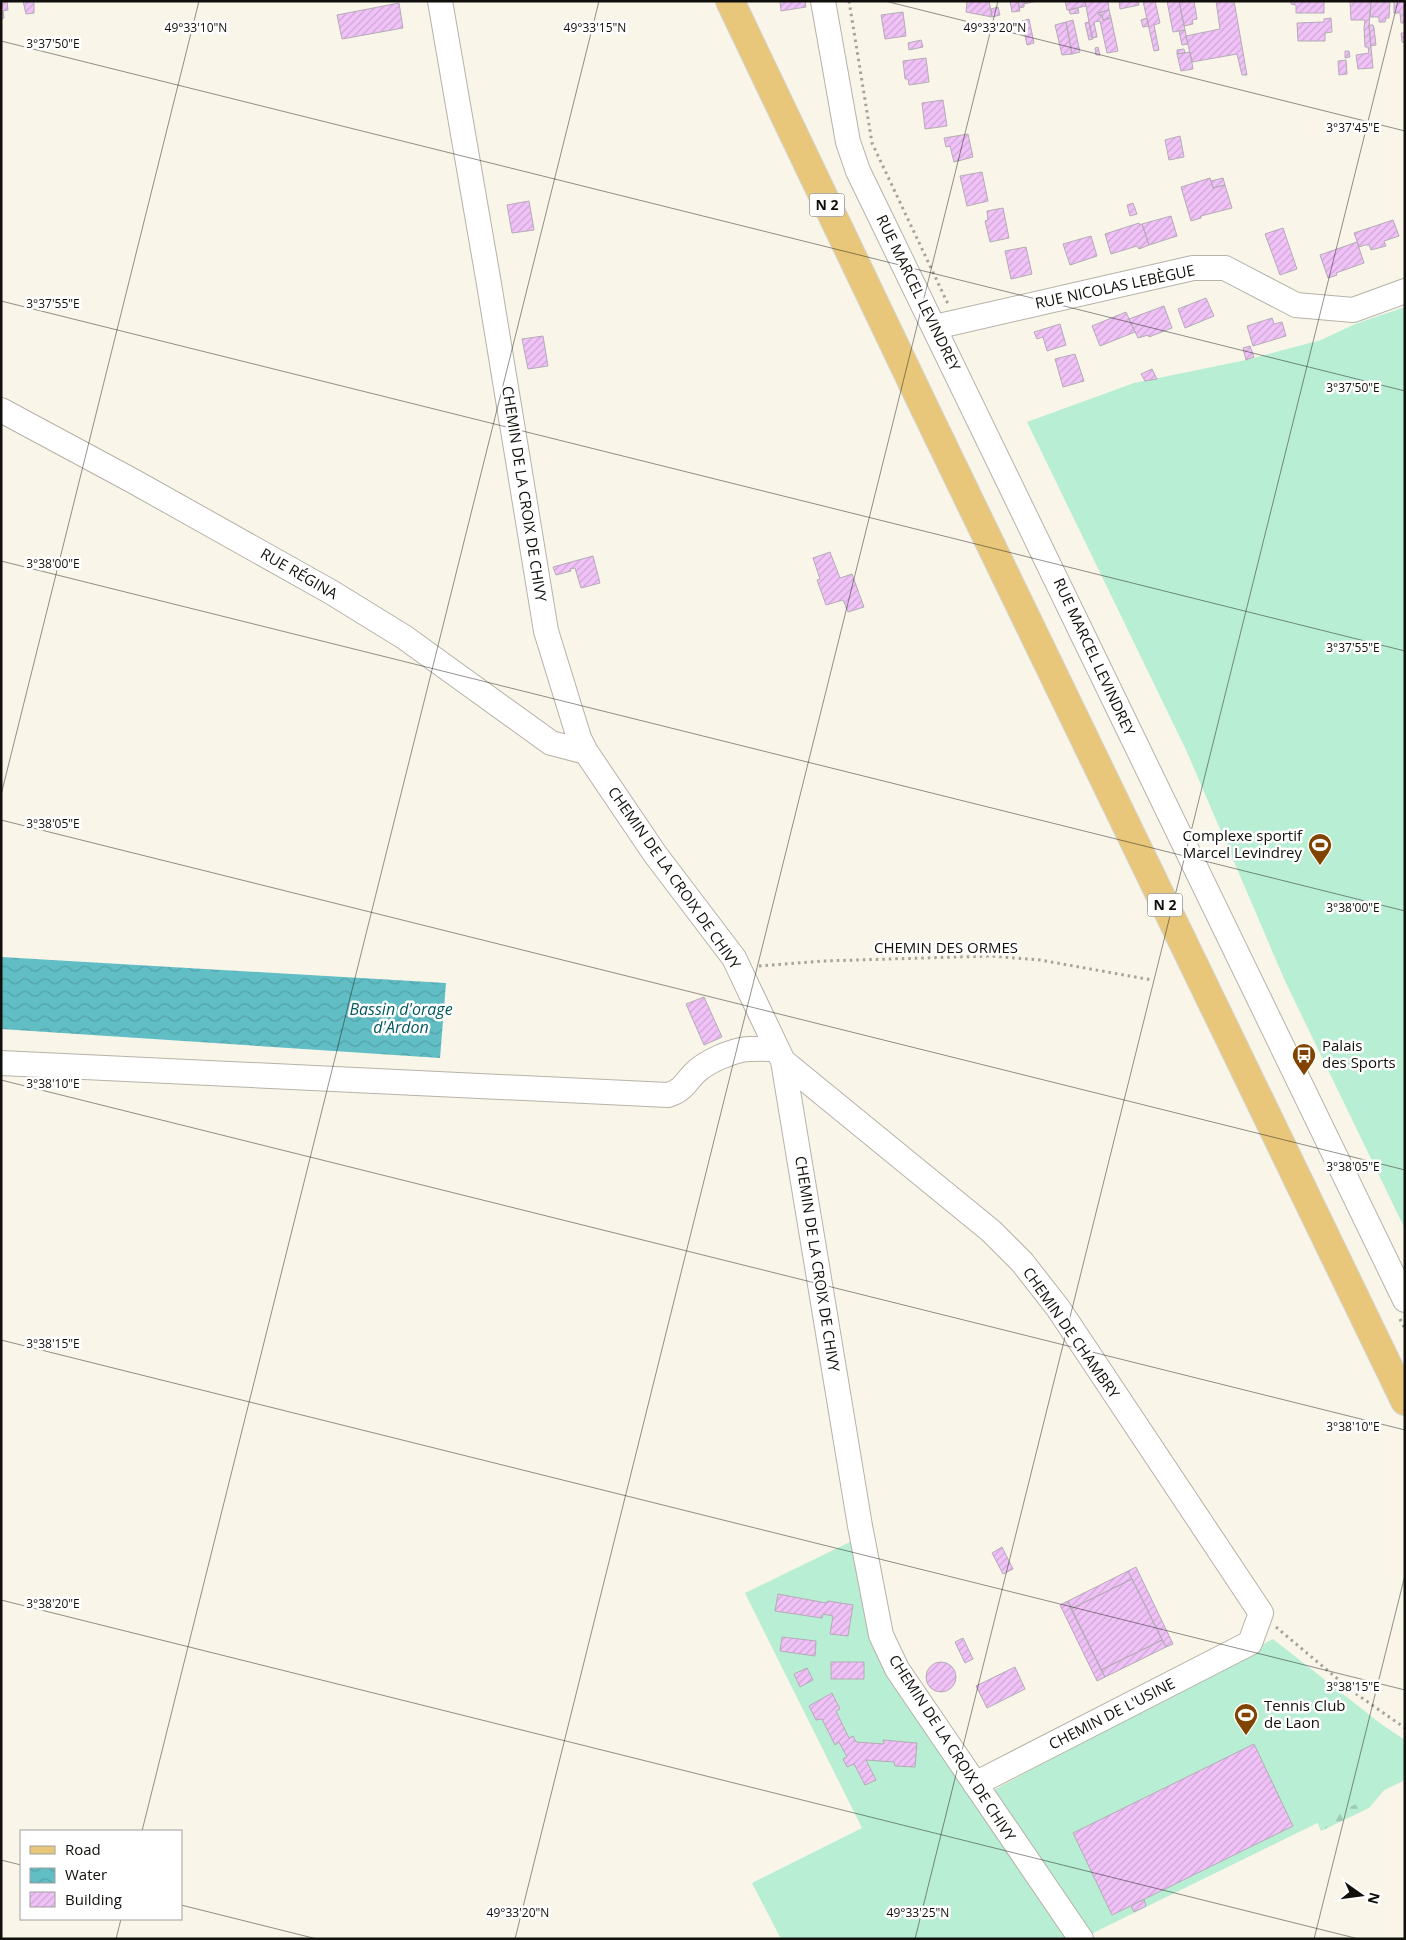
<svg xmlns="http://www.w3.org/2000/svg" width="1406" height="1940" font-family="'Open Sans',sans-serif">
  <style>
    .forest { fill: url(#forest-firs) }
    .pitch { fill: #b8eed3 }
    .water { fill: url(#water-waves) }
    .building { fill: url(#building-hatch); stroke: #b4acb5 }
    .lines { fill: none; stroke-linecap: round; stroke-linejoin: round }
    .minor-casing { stroke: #b6b2a7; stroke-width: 26 }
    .major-casing { stroke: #d4d4d3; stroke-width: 30 }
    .path { stroke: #a6a39a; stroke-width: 3; stroke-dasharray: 2.5 4; stroke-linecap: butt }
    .minor { stroke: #fff; stroke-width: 24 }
    .major { stroke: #e8c77a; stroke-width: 28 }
    .ticks { fill: none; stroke: #110f0b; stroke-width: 1; stroke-opacity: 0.45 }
    .labels { text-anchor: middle; stroke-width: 5; stroke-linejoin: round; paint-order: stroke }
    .shield { fill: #fff; stroke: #585754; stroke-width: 1 }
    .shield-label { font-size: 14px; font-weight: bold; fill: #110f0b }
    .street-label { font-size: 15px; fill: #110f0b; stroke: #fff }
    .poi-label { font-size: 15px; fill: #110f0b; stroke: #fff; text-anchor: start }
    .water-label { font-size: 16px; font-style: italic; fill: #02595e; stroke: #fff }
    .ticks-label { font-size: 12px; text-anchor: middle; fill: #110f0b; stroke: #fff; stroke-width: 5; stroke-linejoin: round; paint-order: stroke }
  </style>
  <defs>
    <pattern id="forest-firs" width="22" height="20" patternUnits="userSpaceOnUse" patternTransform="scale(1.25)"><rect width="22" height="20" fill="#b8eed3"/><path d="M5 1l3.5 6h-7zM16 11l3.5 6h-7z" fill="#9dcbb4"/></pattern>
    <pattern id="water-waves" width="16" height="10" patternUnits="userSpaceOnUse" patternTransform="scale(1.25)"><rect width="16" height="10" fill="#61bec5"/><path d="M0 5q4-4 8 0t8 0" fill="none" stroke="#53a2a8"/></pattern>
    <pattern id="building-hatch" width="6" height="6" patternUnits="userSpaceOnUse" patternTransform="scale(1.25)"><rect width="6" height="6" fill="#f0c2f8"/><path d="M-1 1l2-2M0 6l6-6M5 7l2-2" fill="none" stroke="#cda6d3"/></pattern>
  </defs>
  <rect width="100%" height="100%" fill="#f9f5e9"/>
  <path class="forest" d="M 1398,1774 L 1369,1808 L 1321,1831 L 1310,1806 Z"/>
  <path class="pitch" d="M 1405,307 L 1405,1229 L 1285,981 L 1187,752 L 1027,422 L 1134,383 L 1246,360 L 1321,340 L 1355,324 Z
    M 858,1538 L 880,1649 L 979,1798 L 1273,1639 L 1381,1724 L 1405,1740 L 1405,1780 L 1097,1931 L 1084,1939 L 781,1939 L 752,1883 L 862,1828 L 745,1593 Z"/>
  <path class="water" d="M 1,957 L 446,983 L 440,1058 L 1,1029 Z"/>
  <path class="building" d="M 1,1 L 7,1 L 8,10 L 3,11 L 4,18 L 1,19 Z
    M 23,1 L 34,1 L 34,13 L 26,14 Z
    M 780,1 L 805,1 L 806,7 L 781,11 Z
    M 967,1 L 989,1 L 992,17 L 966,12 Z
    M 1010,1 L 1018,1 L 1020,11 L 1012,12 Z
    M 1018,1 L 1037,1 L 1024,4 L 1024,7 L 1019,8 Z
    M 1065,1 L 1085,1 L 1086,6 L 1067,10 Z
    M 1085,1 L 1108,1 L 1109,10 L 1098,13 L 1099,15 L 1102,15 L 1103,20 L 1111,18 L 1118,51 L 1107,53 L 1100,21 L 1094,22 L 1097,37 L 1092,38 Z
    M 1119,1 L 1138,1 L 1139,5 L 1120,9 Z
    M 1143,1 L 1155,1 L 1160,23 L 1154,25 L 1159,50 L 1154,51 Z
    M 1167,1 L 1179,1 L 1185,30 L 1173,32 Z
    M 1179,1 L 1194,1 L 1197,19 L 1192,20 L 1193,24 L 1184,26 Z
    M 1216,1 L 1234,1 L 1247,75 L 1242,75 L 1237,54 L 1192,62 L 1186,36 L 1220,29 Z
    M 1291,1 L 1324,1 L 1324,13 L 1296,13 L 1296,5 L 1291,4 Z
    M 1350,1 L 1371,1 L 1369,27 L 1373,68 L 1358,69 L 1356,55 L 1369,53 L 1368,47 L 1365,47 L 1364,28 L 1365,20 L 1351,20 Z
    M 1371,1 L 1390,1 L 1389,18 L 1386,18 L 1385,22 L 1379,22 L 1379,17 L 1370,17 Z
    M 1394,1 L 1405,1 L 1405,23 L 1401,23 L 1400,13 L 1394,13 Z
    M 399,3 L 403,28 L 342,39 L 337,15 Z
    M 998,7 L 1000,15 L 992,17 L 991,9 Z
    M 1078,8 L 1079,13 L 1070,14 L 1069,10 Z
    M 1109,10 L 1111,18 L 1103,20 L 1102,15 L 1099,15 L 1098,13 Z
    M 903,12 L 906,36 L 885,39 L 881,15 Z
    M 1147,18 L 1149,26 L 1143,27 L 1141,20 Z
    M 1331,18 L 1332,32 L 1325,33 L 1325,41 L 1298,41 L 1297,23 L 1324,22 L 1324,19 Z
    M 1029,19 L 1034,43 L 1027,45 L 1022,21 Z
    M 1073,20 L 1080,52 L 1072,54 L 1066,22 Z
    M 1066,22 L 1072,54 L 1062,55 L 1055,25 Z
    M 1089,22 L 1093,39 L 1089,40 L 1085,23 Z
    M 1369,25 L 1373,25 L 1374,28 L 1376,45 L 1371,46 Z
    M 1185,30 L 1188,44 L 1182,45 L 1179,31 Z
    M 1401,33 L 1405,33 L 1405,43 L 1402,42 Z
    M 921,40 L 923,47 L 909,50 L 908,43 Z
    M 1098,47 L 1100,55 L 1096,55 L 1095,48 Z
    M 1184,49 L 1185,53 L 1177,54 L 1177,50 Z
    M 1345,51 L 1349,51 L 1350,57 L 1345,58 Z
    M 1190,52 L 1193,69 L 1181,71 L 1177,54 Z
    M 926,58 L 929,82 L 909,85 L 908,79 L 905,79 L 903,61 Z
    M 1346,60 L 1347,74 L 1339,75 L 1338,61 Z
    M 943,100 L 947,126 L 925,129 L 922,103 Z
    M 968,134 L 973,157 L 954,162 L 950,146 L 946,147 L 944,138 Z
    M 1180,136 L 1184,157 L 1169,160 L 1165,140 Z
    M 982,172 L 988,201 L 967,206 L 960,176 Z
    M 1210,178 L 1213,188 L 1225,185 L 1232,208 L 1201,216 L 1201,218 L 1191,221 L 1181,187 Z
    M 1223,178 L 1225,185 L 1213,188 L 1211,181 Z
    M 529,201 L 534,230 L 512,233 L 507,205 Z
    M 1133,203 L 1137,214 L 1130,216 L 1127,205 Z
    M 1003,208 L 1009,238 L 990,242 L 985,221 L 988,220 L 987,211 Z
    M 1171,216 L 1177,236 L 1149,245 L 1142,224 Z
    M 1393,220 L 1399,236 L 1384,241 L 1386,246 L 1371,250 L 1369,245 L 1365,245 L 1359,247 L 1354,233 Z
    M 1139,223 L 1140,225 L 1142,224 L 1149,245 L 1139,249 L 1137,246 L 1111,254 L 1105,234 Z
    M 1283,228 L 1297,269 L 1280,275 L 1265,234 Z
    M 1091,236 L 1097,256 L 1070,265 L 1063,244 Z
    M 1357,242 L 1364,263 L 1336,273 L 1337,275 L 1328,278 L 1320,255 Z
    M 1026,247 L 1032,274 L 1011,279 L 1005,251 Z
    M 1206,298 L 1214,316 L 1185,328 L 1178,309 Z
    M 1164,306 L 1172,328 L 1149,337 L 1148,335 L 1138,338 L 1129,319 Z
    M 1126,312 L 1135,332 L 1100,346 L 1092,326 Z
    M 1272,318 L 1274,324 L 1282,322 L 1286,336 L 1253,346 L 1247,326 Z
    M 1060,324 L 1066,345 L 1047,351 L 1043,337 L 1037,339 L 1034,332 Z
    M 543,336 L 548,366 L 528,369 L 522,339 Z
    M 1250,346 L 1254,357 L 1246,360 L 1243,348 Z
    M 1075,354 L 1084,381 L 1063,387 L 1055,359 Z
    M 1152,369 L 1157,379 L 1145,381 L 1141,374 Z
    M 830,552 L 840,578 L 852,574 L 864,607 L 848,612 L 843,600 L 826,605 L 817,580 L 820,579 L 813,558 Z
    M 593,556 L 600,583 L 581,588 L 575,568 L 570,569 L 571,571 L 556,575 L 553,567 Z
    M 704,997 L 722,1037 L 704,1045 L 686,1004 Z
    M 1002,1547 L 1013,1569 L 1003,1574 L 992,1553 Z
    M 1136,1567 L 1173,1644 L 1166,1647 L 1128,1571 Z
    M 1128,1571 L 1132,1579 L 1071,1609 L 1068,1601 Z
    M 1132,1579 L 1162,1640 L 1101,1670 L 1071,1609 Z
    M 778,1594 L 826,1603 L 828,1601 L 853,1605 L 848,1636 L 830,1634 L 833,1616 L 823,1614 L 822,1618 L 775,1611 Z
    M 1068,1601 L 1105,1677 L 1097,1681 L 1060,1605 Z
    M 782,1637 L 816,1641 L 815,1656 L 780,1651 Z
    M 963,1638 L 973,1659 L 965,1663 L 955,1642 Z
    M 1162,1640 L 1166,1647 L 1105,1677 L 1101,1670 Z
    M926 1677a15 15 0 1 1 30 0a15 15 0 1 1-30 0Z
    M 831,1662 L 864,1662 L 864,1679 L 831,1679 Z
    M 1015,1667 L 1025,1689 L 987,1708 L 976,1686 Z
    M 807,1668 L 813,1680 L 800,1687 L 794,1674 Z
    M 832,1693 L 840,1709 L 836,1711 L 849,1738 L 853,1736 L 856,1742 L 884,1744 L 883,1740 L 917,1743 L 915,1767 L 895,1766 L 894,1762 L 866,1760 L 876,1780 L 865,1785 L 854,1764 L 847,1767 L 843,1759 L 847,1757 L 839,1742 L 835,1745 L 822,1719 L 816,1720 L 809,1706 Z
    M 1254,1744 L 1293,1826 L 1112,1915 L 1073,1833 Z
    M 1144,1899 L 1146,1906 L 1134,1912 L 1131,1906 Z"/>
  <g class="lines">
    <g class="minor-casing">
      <path id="minor" d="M 440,1 L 489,284 L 546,631 L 579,738 L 586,752 L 655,854 L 734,958 L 783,1061 L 860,1526 L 881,1635 L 897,1669 L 1081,1939
        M 823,1 L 848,142 L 858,171 C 1043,546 1220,925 1405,1300
        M 935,327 L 1193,268 L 1225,268 L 1296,305 L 1353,310 L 1405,291
        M 1,410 L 133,481 L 331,592 L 404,637 L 551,743 L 586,752
        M 783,1061 L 991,1231 L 1022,1262 L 1058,1308 L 1261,1613 L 1250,1643 L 975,1784
        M 1,1063 L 668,1095 C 685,1090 686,1080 698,1070 C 709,1061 727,1053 741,1050 C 752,1048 766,1049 777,1049"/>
    </g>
    <g class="major-casing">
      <path id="major" d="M 730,1 L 925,409 L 1405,1401"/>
    </g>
    <path class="path" d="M 849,1 L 872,143 L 948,304
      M 759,966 L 823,961 L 991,956 L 1040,960 L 1152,980
      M 1400,1319 L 1405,1329
      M 1276,1627 L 1352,1691 L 1405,1728"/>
    <use href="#minor" class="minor"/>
    <use href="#major" class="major"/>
  </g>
  <path class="ticks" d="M 885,1 L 1405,131M 1,41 L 1405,391M 1,301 L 1405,651M 1,561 L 1405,911M 1,795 L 199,1M 1,820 L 1405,1170M 1,1080 L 1405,1430M 1,1340 L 1405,1690M 1,1600 L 1359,1939M 142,1831 L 599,1M 1,1860 L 21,1865M 181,1905 L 317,1939M 116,1939 L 121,1919M 515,1939 L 998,1M 915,1939 L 1398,1M 1314,1939 L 1405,1575"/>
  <defs>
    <g id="stadium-pin" transform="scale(1.25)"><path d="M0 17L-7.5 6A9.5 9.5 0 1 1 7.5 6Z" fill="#814400" stroke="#fff"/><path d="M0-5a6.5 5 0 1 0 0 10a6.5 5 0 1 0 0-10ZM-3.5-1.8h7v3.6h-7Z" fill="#fff"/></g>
    <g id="bus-pin" transform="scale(1.25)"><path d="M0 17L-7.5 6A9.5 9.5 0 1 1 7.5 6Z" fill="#814400" stroke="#fff"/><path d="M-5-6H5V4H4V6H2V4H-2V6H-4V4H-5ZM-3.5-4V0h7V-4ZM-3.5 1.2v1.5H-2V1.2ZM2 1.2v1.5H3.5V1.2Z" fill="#fff"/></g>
  </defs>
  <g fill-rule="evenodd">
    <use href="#stadium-pin" x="1320" y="845"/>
    <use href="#bus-pin" x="1304" y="1055"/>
    <use href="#stadium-pin" x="1246" y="1715"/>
  </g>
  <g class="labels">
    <g class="shield">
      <rect x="809.5" y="193.5" width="35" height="23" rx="4"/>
      <rect x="1147.5" y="893.5" width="35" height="23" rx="4"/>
    </g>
    <g class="shield-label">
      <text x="827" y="210">N 2</text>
      <text x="1165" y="910">N 2</text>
    </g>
    <g class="street-label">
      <text transform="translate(1115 287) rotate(-12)" y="5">RUE NICOLAS LEBÈGUE</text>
      <text transform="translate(918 293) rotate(64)" y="5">RUE MARCEL LEVINDREY</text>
      <text transform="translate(524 494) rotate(81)" y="5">CHEMIN DE LA CROIX DE CHIVY</text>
      <text transform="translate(299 574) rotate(30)" y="5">RUE RÉGINA</text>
      <text transform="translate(1094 657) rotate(65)" y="5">RUE MARCEL LEVINDREY</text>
      <text transform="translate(674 878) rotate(55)" y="5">CHEMIN DE LA CROIX DE CHIVY</text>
      <text x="946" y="953">CHEMIN DES ORMES</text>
      <text transform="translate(817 1264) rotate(81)" y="5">CHEMIN DE LA CROIX DE CHIVY</text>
      <text transform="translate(1071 1333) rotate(55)" y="5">CHEMIN DE CHAMBRY</text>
      <text transform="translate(1112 1714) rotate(-27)" y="5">CHEMIN DE L'USINE</text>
      <text transform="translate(952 1748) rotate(57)" y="5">CHEMIN DE LA CROIX DE CHIVY</text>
    </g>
    <g class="poi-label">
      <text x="1302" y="841" text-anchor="end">Complexe sportif<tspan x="1302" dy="17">Marcel Levindrey</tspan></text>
      <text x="1322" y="1051">Palais<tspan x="1322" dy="17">des Sports</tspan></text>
      <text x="1264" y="1711">Tennis Club<tspan x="1264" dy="17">de Laon</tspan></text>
    </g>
    <g class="water-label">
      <text x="401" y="1015">Bassin d'orage<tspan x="401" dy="18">d'Ardon</tspan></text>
    </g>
  </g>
  <g class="ticks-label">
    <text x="196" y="32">49°33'10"N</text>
    <text x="595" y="32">49°33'15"N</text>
    <text x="995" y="32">49°33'20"N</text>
    <text x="53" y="48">3°37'50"E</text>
    <text x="1353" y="132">3°37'45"E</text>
    <text x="53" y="308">3°37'55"E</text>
    <text x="1353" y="392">3°37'50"E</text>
    <text x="53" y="568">3°38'00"E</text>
    <text x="1353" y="652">3°37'55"E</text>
    <text x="53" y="828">3°38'05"E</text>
    <text x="1353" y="912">3°38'00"E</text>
    <text x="53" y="1088">3°38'10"E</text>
    <text x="1353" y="1171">3°38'05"E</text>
    <text x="53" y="1348">3°38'15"E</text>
    <text x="1353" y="1431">3°38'10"E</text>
    <text x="53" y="1608">3°38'20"E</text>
    <text x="1353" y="1691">3°38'15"E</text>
    <text x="518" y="1917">49°33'20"N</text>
    <text x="918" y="1917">49°33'25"N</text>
  </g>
  <rect width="1406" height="1940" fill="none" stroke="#110f0b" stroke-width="5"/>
  <rect x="20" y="1830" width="162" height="90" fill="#ffffff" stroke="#a09f9d"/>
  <rect x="30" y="1846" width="25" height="8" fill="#e8c77a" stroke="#a09f9d"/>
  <text x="65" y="1855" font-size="15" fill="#110f0b">Road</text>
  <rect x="30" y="1868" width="25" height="15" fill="url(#water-waves)" stroke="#a09f9d"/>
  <text x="65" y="1880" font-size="15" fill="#110f0b">Water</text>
  <rect x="30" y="1892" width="25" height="15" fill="url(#building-hatch)" stroke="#a09f9d"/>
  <text x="65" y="1905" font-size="15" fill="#110f0b">Building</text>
  <g transform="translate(1361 1895) rotate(104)" stroke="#ffffff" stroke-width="4" paint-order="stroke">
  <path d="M0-4L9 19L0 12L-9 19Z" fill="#110f0b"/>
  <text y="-8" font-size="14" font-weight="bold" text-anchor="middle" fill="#110f0b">N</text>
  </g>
</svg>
